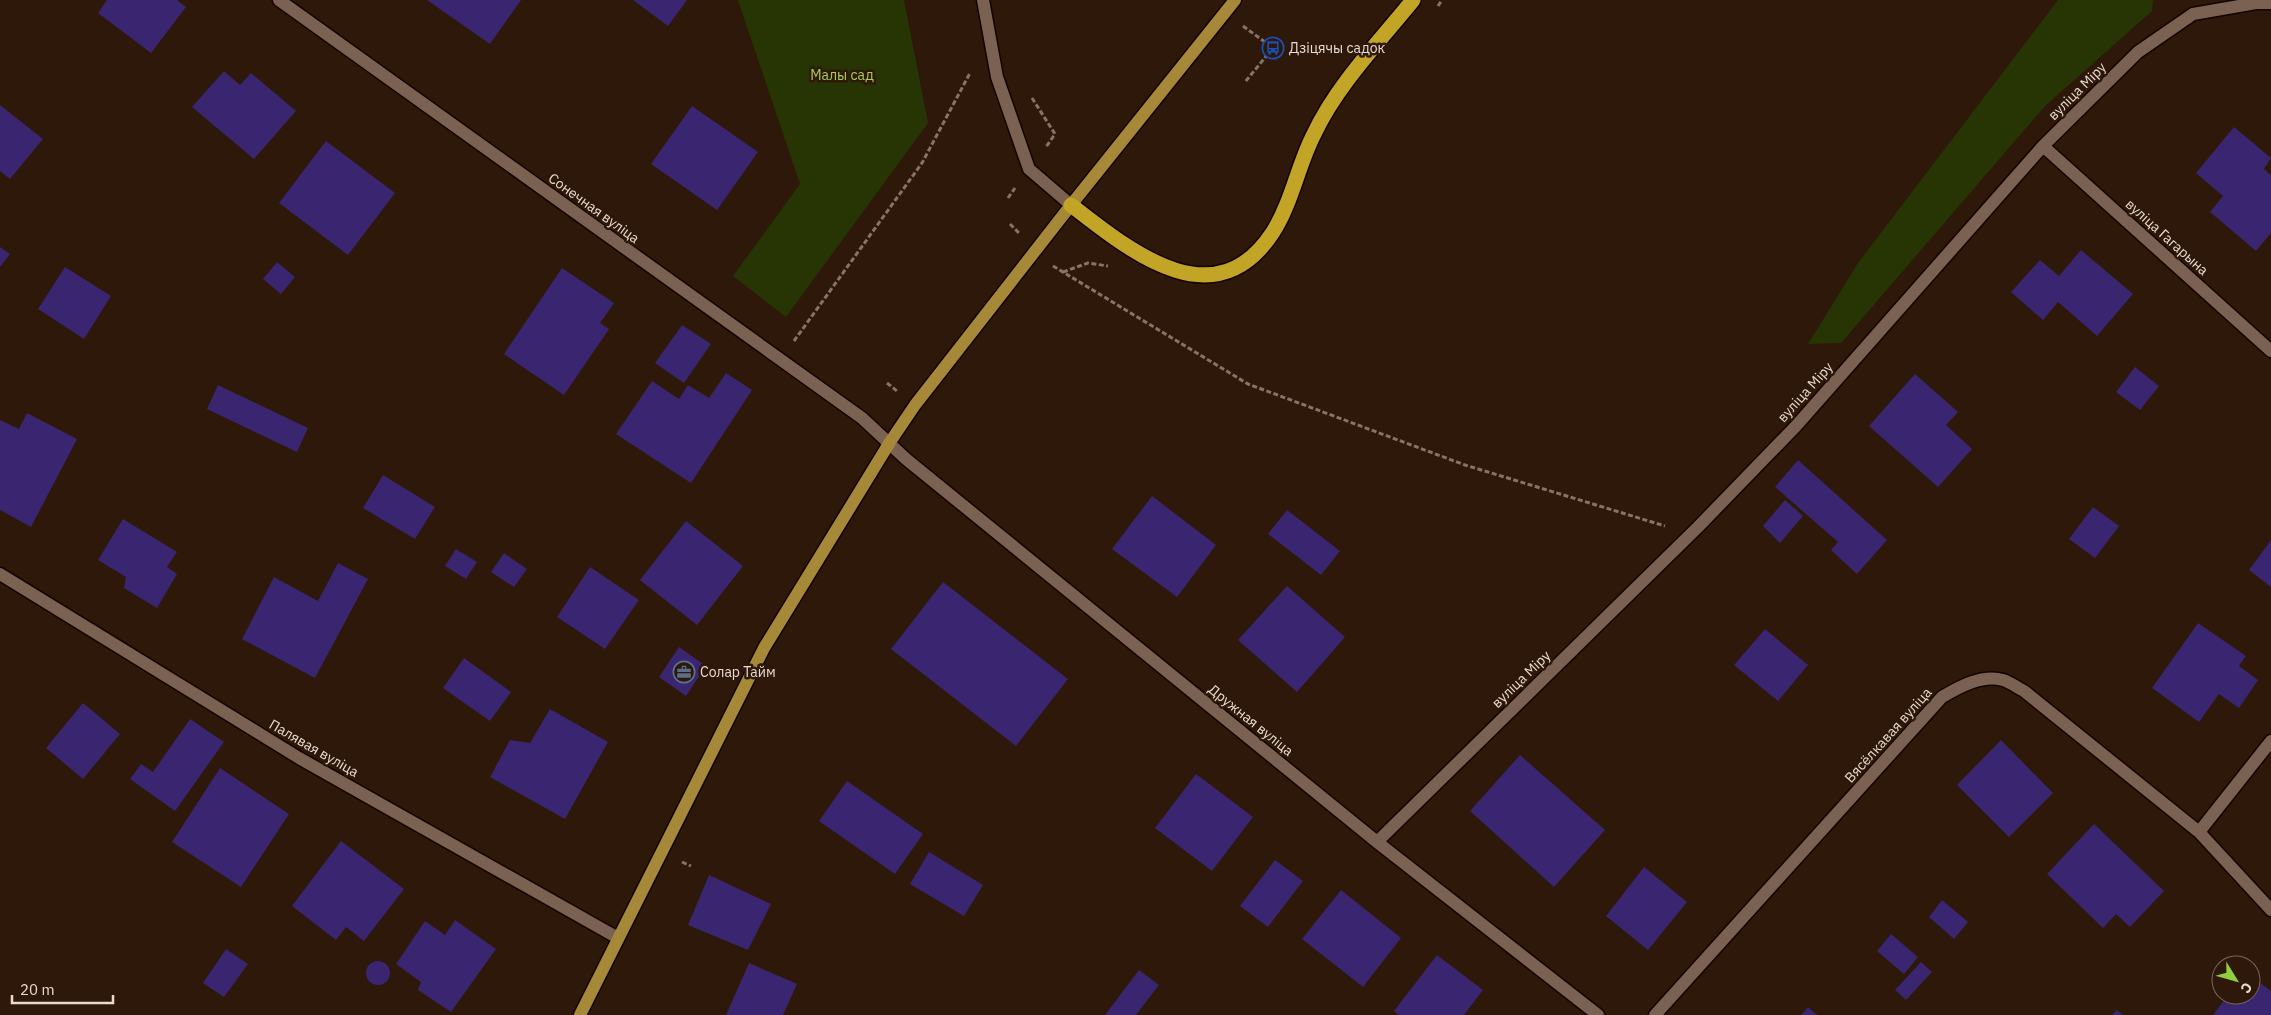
<svg xmlns="http://www.w3.org/2000/svg" width="2271" height="1015" font-family="'IBM Plex Sans',sans-serif">
  <style>
    .green { fill: #263503 }
    .building { fill: #3a2570 }
    .lines { fill: none; stroke-linecap: round; stroke-linejoin: round }
    .minor-casing { stroke: #140300; stroke-width: 15 }
    .major-casing { stroke: #140300; stroke-width: 15 }
    .highway-casing { stroke: #140300; stroke-width: 18 }
    .path { stroke: #867469; stroke-width: 3; stroke-dasharray: 5 2.5; stroke-linecap: butt }
    .minor { stroke: #7a6151; stroke-width: 12 }
    .major { stroke: #a58938; stroke-width: 12 }
    .highway { stroke: #c2a427; stroke-width: 15 }
    .labels { text-anchor: middle; stroke-width: 5; stroke-linejoin: round; paint-order: stroke }
    .poi-label { font-size: 14px; fill: #eadbd2; stroke: #2d180a; text-anchor: start }
    .park-label { font-size: 14px; fill: #a7cf58; stroke: #2d180a }
    .street-label { font-size: 14px; fill: #eadbd2; stroke: #2d180a }
  </style>
  <rect width="100%" height="100%" fill="#2d180a"/>
  <path class="green" d="M 738,0 L 904,0 L 928,123 L 786,317 L 733,276 L 800,184 Z
    M 2058,0 L 2153,0 L 2152,11 L 2045,106 L 1841,343 L 1808,344 L 1858,263 Z"/>
  <path class="building" d="M 107,0 L 177,0 L 186,7 L 151,53 L 98,13 Z
    M 427,0 L 521,0 L 490,44 Z
    M 633,0 L 687,0 L 668,26 Z
    M 224,71 L 240,85 L 251,73 L 296,111 L 254,159 L 192,107 Z
    M 0,105 L 43,139 L 10,179 L 0,171 Z
    M 692,106 L 758,152 L 717,210 L 651,164 Z
    M 2234,127 L 2271,158 L 2264,169 L 2271,175 L 2271,233 L 2256,251 L 2210,212 L 2223,196 L 2196,173 Z
    M 326,141 L 395,193 L 348,255 L 279,203 Z
    M 0,247 L 10,254 L 0,267 Z
    M 2081,250 L 2133,294 L 2097,336 L 2058,302 L 2043,320 L 2011,292 L 2040,260 L 2059,276 Z
    M 277,262 L 295,277 L 281,294 L 263,279 Z
    M 65,267 L 111,296 L 84,339 L 38,309 Z
    M 562,268 L 614,303 L 600,323 L 609,329 L 564,395 L 504,354 Z
    M 682,325 L 711,344 L 684,383 L 655,363 Z
    M 2135,367 L 2159,386 L 2140,410 L 2116,392 Z
    M 726,373 L 752,390 L 691,483 L 616,434 L 652,381 L 679,399 L 688,385 L 709,398 Z
    M 1915,374 L 1958,412 L 1946,425 L 1972,449 L 1938,487 L 1869,426 Z
    M 218,385 L 308,428 L 297,452 L 207,409 Z
    M 27,413 L 77,439 L 31,527 L 0,510 L 0,420 L 19,429 Z
    M 1798,460 L 1887,540 L 1857,574 L 1831,550 L 1838,542 L 1775,487 Z
    M 383,475 L 435,507 L 415,539 L 363,508 Z
    M 1152,496 L 1216,545 L 1177,597 L 1112,549 Z
    M 1785,500 L 1803,516 L 1780,543 L 1763,526 Z
    M 2093,507 L 2119,526 L 2095,558 L 2069,539 Z
    M 1287,510 L 1340,551 L 1321,575 L 1268,534 Z
    M 123,519 L 177,552 L 167,567 L 177,574 L 157,608 L 124,588 L 126,577 L 98,560 Z
    M 686,521 L 743,566 L 697,625 L 640,580 Z
    M 2271,540 L 2271,587 L 2249,570 Z
    M 456,549 L 477,562 L 466,579 L 445,566 Z
    M 504,553 L 527,569 L 514,587 L 491,572 Z
    M 338,563 L 368,579 L 315,678 L 242,639 L 274,577 L 318,601 Z
    M 590,567 L 639,600 L 605,649 L 557,617 Z
    M 943,582 L 1068,679 L 1016,746 L 891,649 Z
    M 1287,586 L 1345,637 L 1297,692 L 1238,640 Z
    M 2198,623 L 2246,656 L 2239,666 L 2258,680 L 2239,708 L 2219,694 L 2199,722 L 2152,688 Z
    M 1765,629 L 1808,665 L 1778,701 L 1734,665 Z
    M 679,647 L 706,666 L 686,696 L 659,677 Z
    M 464,658 L 511,692 L 490,721 L 443,688 Z
    M 83,703 L 120,734 L 83,779 L 46,748 Z
    M 550,709 L 608,742 L 565,819 L 490,777 L 510,740 L 530,743 Z
    M 190,719 L 224,742 L 175,811 L 130,779 L 141,764 L 153,772 Z
    M 2001,740 L 2053,793 L 2009,837 L 1957,785 Z
    M 1520,755 L 1605,830 L 1554,887 L 1470,811 Z
    M 220,768 L 289,814 L 241,887 L 172,842 Z
    M 1196,774 L 1253,817 L 1212,871 L 1155,828 Z
    M 847,781 L 923,834 L 895,874 L 819,821 Z
    M 2094,824 L 2164,891 L 2130,927 L 2116,914 L 2103,928 L 2047,874 Z
    M 341,841 L 404,889 L 364,941 L 346,927 L 336,940 L 292,906 Z
    M 929,852 L 983,885 L 964,916 L 910,884 Z
    M 1275,860 L 1303,881 L 1268,927 L 1240,906 Z
    M 1644,867 L 1687,902 L 1648,950 L 1606,916 Z
    M 709,875 L 771,904 L 748,950 L 688,925 Z
    M 1341,890 L 1401,938 L 1363,987 L 1302,939 Z
    M 1942,900 L 1968,922 L 1954,939 L 1929,917 Z
    M 455,920 L 496,949 L 451,1012 L 418,990 L 421,982 L 396,964 L 425,921 L 445,935 Z
    M 1891,934 L 1918,957 L 1904,974 L 1877,951 Z
    M 226,949 L 248,964 L 224,997 L 203,983 Z
    M 1437,955 L 1483,990 L 1464,1015 L 1399,1015 L 1394,1011 Z
    M366 973a12 12 0 1 1 24 0a12 12 0 1 1-24 0Z
    M 1921,962 L 1932,972 L 1906,1000 L 1895,990 Z
    M 749,963 L 797,984 L 783,1015 L 726,1015 Z
    M 1139,970 L 1159,985 L 1136,1015 L 1105,1015 Z
    M 2251,976 L 2271,991 L 2271,1015 L 2213,1015 L 2228,995 L 2251,995 Z
    M 1808,1007 L 1817,1015 L 1801,1015 Z
    M 2117,1010 L 2123,1015 L 2112,1015 Z"/>
  <g class="lines">
    <g class="minor-casing">
      <path id="minor" d="M 279,0 L 862,418 L 906,459 L 1377,842 L 1598,1015
        M 983,0 L 997,77 L 1029,169 L 1071,205
        M 2043,146 L 2271,351
        M 0,574 L 299,758 L 618,938
        M 2199,832 L 2271,741
        M 1377,842 L 1698,527 L 1796,426 L 2043,146 L 2138,52 L 2193,14 L 2256,3 L 2271,3
        M 1655,1015 L 1942,697 C 1959,687 1982,674 2003,680 C 2010,682 2018,688 2024,691 L 2199,832 L 2271,910"/>
    </g>
    <g class="major-casing">
      <path id="major" d="M 580,1015 L 764,648 L 890,442 L 915,405 L 1071,205 L 1235,0"/>
    </g>
    <g class="highway-casing">
      <path id="highway" d="M 1071,205 C 1130,251 1215,321 1273,232 C 1292,202 1298,165 1314,134 C 1337,85 1379,42 1413,0"/>
    </g>
    <path class="path" d="M 1438,6 L 1442,0
      M 1243,26 L 1273,48 L 1245,82
      M 1032,98 L 1055,134 L 1046,147
      M 1008,198 L 1015,188
      M 1010,224 L 1020,234
      M 1053,266 L 1248,384 L 1465,465 L 1665,526
      M 1063,272 L 1088,263 L 1108,266
      M 794,341 L 922,163 L 970,73
      M 887,383 L 897,391
      M 682,862 L 691,866"/>
    <use href="#minor" class="minor"/>
    <use href="#major" class="major"/>
    <use href="#highway" class="highway"/>
  </g>
  <defs>
    <g id="bus-ring" transform="scale(1.125)"><circle r="9.5" fill="#2d180a" stroke="#1a4fb4" stroke-width="1.5"/><path d="M-5-6H5V4H4V6H2V4H-2V6H-4V4H-5ZM-3.5-4V0h7V-4ZM-3.5 1.2v1.5H-2V1.2ZM2 1.2v1.5H3.5V1.2Z" fill="#1a4fb4"/></g>
    <g id="office-ring" transform="scale(1.125)"><circle r="9.5" fill="#2d180a" stroke="#5c6f8a" stroke-width="1.5"/><path d="M-6-3h4V-5.5h4V-3h4V5H-6ZM-1-4.5V-3h2v-1.5ZM-6 0V1H6V0Z" fill="#5c6f8a"/></g>
  </defs>
  <g fill-rule="evenodd">
    <use href="#bus-ring" x="1273" y="48"/>
    <use href="#office-ring" x="684" y="672"/>
  </g>
  <g class="labels">
    <g class="poi-label">
      <text x="1289" y="53">Дзіцячы садок</text>
      <text x="700" y="677">Солар Тайм</text>
    </g>
    <g class="park-label">
      <text x="842" y="80">Малы сад</text>
    </g>
    <g class="street-label">
      <text transform="translate(2077 91) rotate(-45)" y="5">вуліца Міру</text>
      <text transform="translate(594 208) rotate(36)" y="5">Сонечная вуліца</text>
      <text transform="translate(2167 237) rotate(42)" y="5">вуліца Гагарына</text>
      <text transform="translate(1805 392) rotate(-48)" y="5">вуліца Міру</text>
      <text transform="translate(1521 679) rotate(-44)" y="5">вуліца Міру</text>
      <text transform="translate(1251 720) rotate(39)" y="5">Дружная вуліца</text>
      <text transform="translate(1888 735) rotate(-48)" y="5">Вясёлкавая вуліца</text>
      <text transform="translate(314 748) rotate(30)" y="5">Палявая вуліца</text>
    </g>
  </g>
  <g transform="translate(2236 980) rotate(127)"><circle r="24" fill="#2d180a" stroke="#79665a"/>
  <path d="M0-4L9 19L0 12L-9 19Z" fill="#91cd40"/>
  <text y="-8" font-size="14" font-weight="bold" text-anchor="middle" fill="#eadbd2">С</text>
  </g>
  <path d="M12 995v8h101v-8" fill="none" stroke="#eadbd2" stroke-width="2.5"/>
  <text x="20" y="995" font-size="15" fill="#eadbd2" stroke="#2d180a" stroke-width="4" paint-order="stroke">20 m</text>
</svg>
